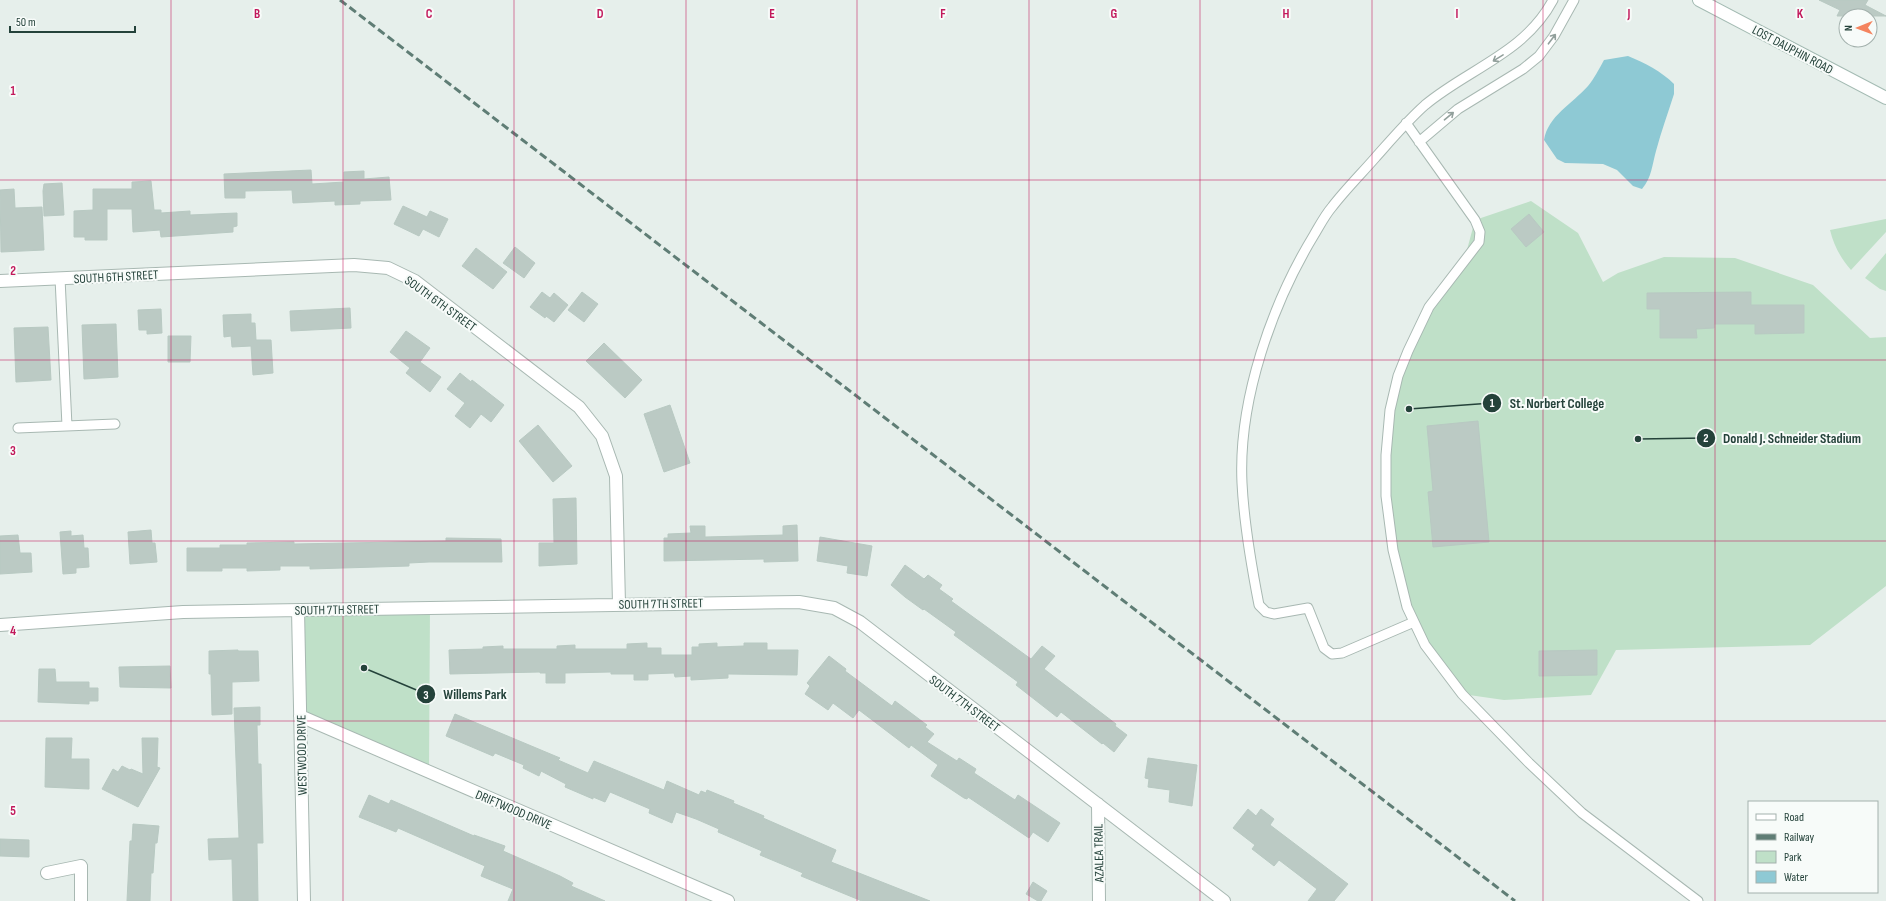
<svg xmlns="http://www.w3.org/2000/svg" width="1886" height="901" font-family="'Sofia Sans Condensed',sans-serif">
  <style>
    .green { fill: #bfe0c8 }
    .water { fill: #8ec9d4 }
    .building { fill: #bbcac4; stroke: #b8c9c2 }
    .lines { fill: none; stroke-linecap: round; stroke-linejoin: round }
    .lane-casing { stroke: #a8b8b2; stroke-width: 11 }
    .street-casing { stroke: #a8b8b2; stroke-width: 14 }
    .secondary-casing { stroke: #a4bbb3; stroke-width: 14 }
    .lane { stroke: #fff; stroke-width: 9 }
    .street { stroke: #fff; stroke-width: 12 }
    .secondary { stroke: #fff; stroke-width: 12 }
    .rail { stroke: #5f7d75; stroke-width: 3; stroke-dasharray: 8 4; stroke-linecap: butt }
    .oneway { stroke: #92a09c }
    .grid { fill: none; stroke: #c2185b; stroke-width: 1; stroke-opacity: 0.55 }
    .labels { text-anchor: middle; stroke-width: 4; stroke-linejoin: round; paint-order: stroke }
    .street-label { font-size: 13px; fill: #24423a; stroke: #f7fbf9 }
    .grid-label { font-size: 13px; text-anchor: middle; font-weight: bold; fill: #c2185b; stroke: #f7fbf9; stroke-width: 4; stroke-linejoin: round; paint-order: stroke }
    .leader { fill: none; stroke: #24423a; stroke-width: 1.5 }
    .callout-dot { fill: #24423a; stroke: #f7fbf9; stroke-width: 1.5 }
    .mark-label { font-size: 12px; text-anchor: middle; font-weight: bold; fill: #fff }
    .callout-label { font-size: 14px; text-anchor: middle; font-weight: bold; fill: #24423a; stroke: #f7fbf9; stroke-width: 4; stroke-linejoin: round; paint-order: stroke }
  </style>
  <rect width="100%" height="100%" fill="#e6efeb"/>
  <path class="green" d="M 1531,201 L 1578,233 L 1603,282 L 1618,273 L 1664,257 L 1735,258 L 1813,285 L 1870,338 L 1886,337 L 1886,586 L 1810,645 L 1616,650 L 1591,695 L 1504,700 L 1462,694 L 1425,645 L 1396,563 L 1386,482 L 1393,397 L 1418,329 L 1464,261 L 1475,220 Z
    M 1886,219 L 1886,232 L 1851,270 C 1840,257 1834,246 1830,230 Z
    M 1886,253 L 1886,291 L 1880,289 L 1865,278 Z
    M 430,607 L 429,772 L 300,716 L 298,610 Z"/>
  <path class="water" d="M 1628,56 C 1645,63 1661,71 1674,84 L 1674,94 C 1668,113 1661,132 1656,151 C 1652,165 1652,177 1642,189 L 1633,186 L 1617,170 L 1603,164 L 1565,163 L 1557,159 L 1544,140 C 1548,116 1572,104 1588,86 C 1594,79 1599,69 1604,60 Z"/>
  <path class="building" d="M 1819,0 L 1868,0 L 1865,5 L 1886,16 L 1837,16 L 1840,10 Z
    M 311,170 L 312,184 L 344,182 L 344,172 L 364,171 L 364,179 L 389,177 L 391,200 L 360,201 L 360,204 L 335,205 L 335,201 L 293,203 L 292,190 L 245,191 L 245,198 L 225,198 L 224,174 Z
    M 151,181 L 154,210 L 161,210 L 161,213 L 190,211 L 190,215 L 237,213 L 237,226 L 233,227 L 233,232 L 161,237 L 160,230 L 133,232 L 132,209 L 107,209 L 107,240 L 85,240 L 85,237 L 74,237 L 74,211 L 93,210 L 93,189 L 132,189 L 132,182 Z
    M 62,183 L 64,215 L 44,216 L 43,191 L 44,184 Z
    M 14,189 L 15,208 L 42,207 L 44,250 L 1,252 L 0,190 Z
    M 403,206 L 427,217 L 430,211 L 448,219 L 439,237 L 423,229 L 419,236 L 394,224 Z
    M 1529,214 L 1544,232 L 1526,247 L 1511,229 Z
    M 515,247 L 535,263 L 524,278 L 503,263 Z
    M 476,248 L 507,272 L 493,289 L 462,266 Z
    M 542,292 L 550,298 L 554,293 L 568,305 L 554,322 L 546,316 L 545,318 L 530,307 Z
    M 582,292 L 598,304 L 584,322 L 568,310 Z
    M 1751,292 L 1751,305 L 1804,305 L 1804,333 L 1755,334 L 1755,324 L 1714,324 L 1714,328 L 1696,329 L 1697,338 L 1660,338 L 1660,309 L 1647,309 L 1647,293 Z
    M 350,308 L 351,328 L 291,331 L 290,311 Z
    M 161,309 L 162,333 L 147,334 L 147,330 L 139,330 L 138,310 Z
    M 251,314 L 251,323 L 255,323 L 256,340 L 271,340 L 273,373 L 253,375 L 251,346 L 232,347 L 231,336 L 224,337 L 223,315 Z
    M 116,324 L 118,377 L 84,379 L 82,325 Z
    M 48,327 L 51,380 L 16,382 L 14,328 Z
    M 406,331 L 430,348 L 420,362 L 441,377 L 430,392 L 406,373 L 410,368 L 390,352 Z
    M 168,336 L 191,336 L 190,362 L 168,362 Z
    M 604,343 L 642,380 L 625,398 L 586,361 Z
    M 460,373 L 471,382 L 472,380 L 504,405 L 491,422 L 481,414 L 470,428 L 455,416 L 465,403 L 447,389 Z
    M 670,405 L 690,463 L 664,472 L 644,414 Z
    M 1478,421 L 1489,542 L 1433,547 L 1428,492 L 1433,491 L 1427,426 Z
    M 538,425 L 572,466 L 553,482 L 519,441 Z
    M 576,498 L 577,564 L 539,566 L 539,543 L 554,543 L 553,499 Z
    M 797,525 L 798,561 L 764,562 L 764,559 L 664,561 L 664,538 L 668,538 L 668,534 L 691,533 L 690,526 L 705,526 L 705,537 L 783,535 L 783,526 Z
    M 151,530 L 152,543 L 155,543 L 157,562 L 130,564 L 128,532 Z
    M 71,531 L 71,536 L 83,535 L 84,548 L 88,548 L 89,567 L 76,568 L 76,573 L 63,574 L 60,532 Z
    M 18,535 L 20,553 L 31,553 L 32,572 L 0,574 L 0,536 Z
    M 820,537 L 872,546 L 867,576 L 847,573 L 848,566 L 817,561 Z
    M 446,538 L 501,539 L 502,562 L 429,562 L 409,563 L 409,566 L 310,569 L 310,566 L 280,566 L 280,570 L 247,571 L 247,568 L 222,568 L 222,571 L 187,571 L 187,548 L 220,548 L 220,545 L 247,545 L 247,543 L 294,542 L 294,544 L 446,541 Z
    M 905,565 L 924,579 L 928,575 L 942,585 L 939,589 L 953,599 L 951,601 L 1031,659 L 1042,646 L 1055,656 L 1044,669 L 1116,724 L 1115,726 L 1127,735 L 1114,752 L 1103,743 L 1102,744 L 1061,712 L 1057,717 L 1016,685 L 1018,682 L 954,635 L 956,632 L 924,609 L 923,610 L 905,597 L 891,585 Z
    M 647,643 L 647,648 L 661,648 L 661,655 L 692,655 L 692,647 L 699,647 L 699,644 L 717,643 L 717,647 L 744,646 L 744,643 L 767,643 L 767,650 L 798,650 L 797,675 L 728,674 L 728,678 L 691,680 L 691,676 L 675,677 L 674,673 L 648,674 L 648,680 L 634,680 L 634,674 L 611,674 L 611,672 L 565,673 L 565,683 L 546,683 L 546,673 L 540,673 L 540,672 L 450,674 L 449,650 L 483,649 L 483,647 L 503,646 L 503,649 L 557,649 L 557,646 L 575,645 L 575,649 L 627,649 L 627,644 Z
    M 238,650 L 238,651 L 258,651 L 259,681 L 232,682 L 232,714 L 212,715 L 211,674 L 209,674 L 209,651 Z
    M 1597,650 L 1597,675 L 1539,676 L 1539,651 Z
    M 829,656 L 846,669 L 845,671 L 892,706 L 895,701 L 927,725 L 925,727 L 934,734 L 927,742 L 957,761 L 959,758 L 976,769 L 974,773 L 1015,800 L 1018,795 L 1060,823 L 1048,842 L 1033,832 L 1029,838 L 968,797 L 967,799 L 964,798 L 931,776 L 938,765 L 911,745 L 909,748 L 859,710 L 853,718 L 833,703 L 828,710 L 805,694 L 810,686 L 807,683 Z
    M 170,666 L 171,688 L 120,687 L 119,667 Z
    M 39,669 L 55,669 L 56,682 L 89,682 L 89,688 L 98,688 L 98,701 L 89,701 L 89,704 L 38,702 Z
    M 260,707 L 260,725 L 257,725 L 258,764 L 261,764 L 263,843 L 257,843 L 258,901 L 233,901 L 232,859 L 209,860 L 208,839 L 239,838 L 234,708 Z
    M 455,714 L 560,758 L 558,760 L 588,773 L 594,761 L 664,790 L 667,781 L 699,795 L 701,791 L 706,793 L 707,790 L 734,801 L 733,803 L 764,816 L 763,818 L 836,850 L 831,862 L 930,901 L 862,901 L 801,876 L 803,873 L 760,855 L 762,851 L 718,832 L 719,829 L 696,819 L 676,812 L 672,823 L 649,813 L 650,809 L 610,792 L 605,802 L 593,797 L 593,799 L 565,787 L 566,784 L 541,771 L 539,776 L 523,768 L 524,765 L 495,753 L 493,756 L 446,736 Z
    M 46,738 L 72,738 L 71,759 L 89,759 L 89,789 L 45,787 Z
    M 142,738 L 158,738 L 157,767 L 160,768 L 138,807 L 102,789 L 113,769 L 118,772 L 122,766 L 130,770 L 131,769 L 143,774 Z
    M 1148,758 L 1197,765 L 1192,806 L 1169,802 L 1170,790 L 1148,787 L 1149,779 L 1145,778 Z
    M 369,795 L 389,804 L 391,800 L 474,836 L 474,835 L 505,846 L 503,851 L 560,876 L 573,883 L 571,886 L 605,901 L 508,901 L 513,889 L 481,876 L 485,866 L 398,828 L 396,832 L 359,817 Z
    M 1248,809 L 1256,816 L 1261,809 L 1274,819 L 1270,825 L 1348,884 L 1334,901 L 1308,901 L 1317,889 L 1279,860 L 1274,866 L 1252,849 L 1255,845 L 1233,828 Z
    M 133,824 L 159,826 L 157,843 L 155,843 L 153,873 L 151,873 L 150,901 L 127,901 L 130,841 L 132,841 Z
    M 0,839 L 29,840 L 29,857 L 0,856 Z
    M 1033,882 L 1047,891 L 1041,901 L 1038,901 L 1026,894 Z"/>
  <g class="lines">
    <g class="lane-casing">
      <path id="lane" d="M 1406,123 L 1475,220 L 1480,232 L 1479,242 L 1429,307 L 1408,351 L 1398,376 L 1390,410 L 1386,455 L 1386,496 L 1393,550 L 1407,607 L 1425,645 L 1462,694 L 1529,763 L 1582,813 L 1698,901
        M 1419,142 L 1458,109 L 1523,69 L 1539,56 L 1554,36 L 1574,0
        M 60,278 L 67,426
        M 18,428 L 115,424
        M 1414,622 L 1342,653 L 1332,654 L 1324,648 L 1308,608 L 1274,614 L 1266,612 L 1259,605 C 1251,564 1244,524 1242,483 C 1238,400 1272,304 1314,235 C 1320,225 1325,215 1332,207 C 1345,190 1361,174 1375,158 C 1391,140 1407,121 1425,105 C 1468,69 1525,53 1553,0"/>
    </g>
    <g class="street-casing">
      <path id="street" d="M 0,281 L 354,265 L 388,268 L 415,281 L 579,407 L 602,436 L 616,476 L 619,604
        M 298,610 L 304,901
        M 0,625 L 183,612 L 799,602 L 834,608 L 860,622 L 1224,901
        M 300,716 L 728,901
        M 1098,804 L 1099,901
        M 47,873 L 81,866 L 81,901"/>
    </g>
    <g class="secondary-casing">
      <path id="secondary" d="M 1699,0 L 1886,98"/>
    </g>
    <use href="#lane" class="lane"/>
    <use href="#street" class="street"/>
    <use href="#secondary" class="secondary"/>
    <path class="rail" d="M 340,0 L 1515,901"/>
  </g>
  <defs><path id="oneway-shaft" d="M-6 0H5M1.5-3L5.5 0L1.5 3" fill="none" stroke-width="1.6" stroke-linecap="round" stroke-linejoin="round"/></defs>
  <g class="oneway">
    <use href="#oneway-shaft" transform="translate(1552 39) rotate(-53)"/>
    <use href="#oneway-shaft" transform="translate(1498 58) rotate(148)"/>
    <use href="#oneway-shaft" transform="translate(1449 116) rotate(-40)"/>
  </g>
  <path class="grid" d="M 171,0 L 171,901M 343,0 L 343,901M 514,0 L 514,901M 686,0 L 686,901M 857,0 L 857,901M 1029,0 L 1029,901M 1200,0 L 1200,901M 1372,0 L 1372,901M 1543,0 L 1543,901M 1715,0 L 1715,901M 0,180 L 1886,180M 0,360 L 1886,360M 0,541 L 1886,541M 0,721 L 1886,721"/>
  <g class="labels">
    <g class="street-label">
      <text transform="translate(1793 49) rotate(28)" y="5">LOST DAUPHIN ROAD</text>
      <text transform="translate(116 276) rotate(-3)" y="5">SOUTH 6TH STREET</text>
      <text transform="translate(441 303) rotate(36)" y="5">SOUTH 6TH STREET</text>
      <text transform="translate(661 603) rotate(-1)" y="5">SOUTH 7TH STREET</text>
      <text transform="translate(337 609) rotate(-1)" y="5">SOUTH 7TH STREET</text>
      <text transform="translate(965 703) rotate(37)" y="5">SOUTH 7TH STREET</text>
      <text transform="translate(301 755) rotate(-91)" y="5">WESTWOOD DRIVE</text>
      <text transform="translate(514 809) rotate(23)" y="5">DRIFTWOOD DRIVE</text>
      <text transform="translate(1098 853) rotate(-91)" y="5">AZALEA TRAIL</text>
    </g>
  </g>
  <g class="grid-label">
    <text x="257" y="18">B</text>
    <text x="429" y="18">C</text>
    <text x="600" y="18">D</text>
    <text x="772" y="18">E</text>
    <text x="943" y="18">F</text>
    <text x="1114" y="18">G</text>
    <text x="1286" y="18">H</text>
    <text x="1457" y="18">I</text>
    <text x="1629" y="18">J</text>
    <text x="1800" y="18">K</text>
    <text x="13" y="95">1</text>
    <text x="13" y="275">2</text>
    <text x="13" y="455">3</text>
    <text x="13" y="635">4</text>
    <text x="13" y="815">5</text>
  </g>
  <path class="leader" d="M1409 409L1492 403M1638 439L1706 438M364 668L426 694"/>
  <g class="callout-dot">
    <circle cx="1409" cy="409" r="4"/>
    <circle cx="1638" cy="439" r="4"/>
    <circle cx="364" cy="668" r="4"/>
    <circle cx="1492" cy="403" r="10"/>
    <circle cx="1706" cy="438" r="10"/>
    <circle cx="426" cy="694" r="10"/>
  </g>
  <g class="mark-label">
    <text x="1492" y="407">1</text>
    <text x="1706" y="442">2</text>
    <text x="426" y="699">3</text>
  </g>
  <g class="callout-label">
    <text x="1557" y="408">St. Norbert College</text>
    <text x="1792" y="443">Donald J. Schneider Stadium</text>
    <text x="475" y="699">Willems Park</text>
  </g>
  <rect x="1748" y="801" width="130" height="92" fill="#f7fbf9" stroke="#a3b1ad"/>
  <rect x="1756" y="814" width="20" height="6" fill="#ffffff" stroke="#a3b1ad"/>
  <text x="1784" y="821" font-size="12" fill="#24423a">Road</text>
  <rect x="1756" y="834" width="20" height="6" fill="#5f7d75" stroke="#a3b1ad"/>
  <text x="1784" y="841" font-size="12" fill="#24423a">Railway</text>
  <rect x="1756" y="851" width="20" height="12" fill="#bfe0c8" stroke="#a3b1ad"/>
  <text x="1784" y="861" font-size="12" fill="#24423a">Park</text>
  <rect x="1756" y="871" width="20" height="12" fill="#8ec9d4" stroke="#a3b1ad"/>
  <text x="1784" y="881" font-size="12" fill="#24423a">Water</text>
  <g transform="translate(1858 28) rotate(269)"><circle r="19" fill="#f7fbf9" stroke="#a3b1ad"/>
  <path d="M0-3L7 15L0 10L-7 15Z" fill="#f4845f"/>
  <text y="-6" font-size="11" font-weight="bold" text-anchor="middle" fill="#24423a">N</text>
  </g>
  <path d="M10 26v6h125v-6" fill="none" stroke="#24423a" stroke-width="2"/>
  <text x="16" y="26" font-size="12" fill="#24423a" stroke="#f7fbf9" stroke-width="3" paint-order="stroke">50 m</text>
</svg>
